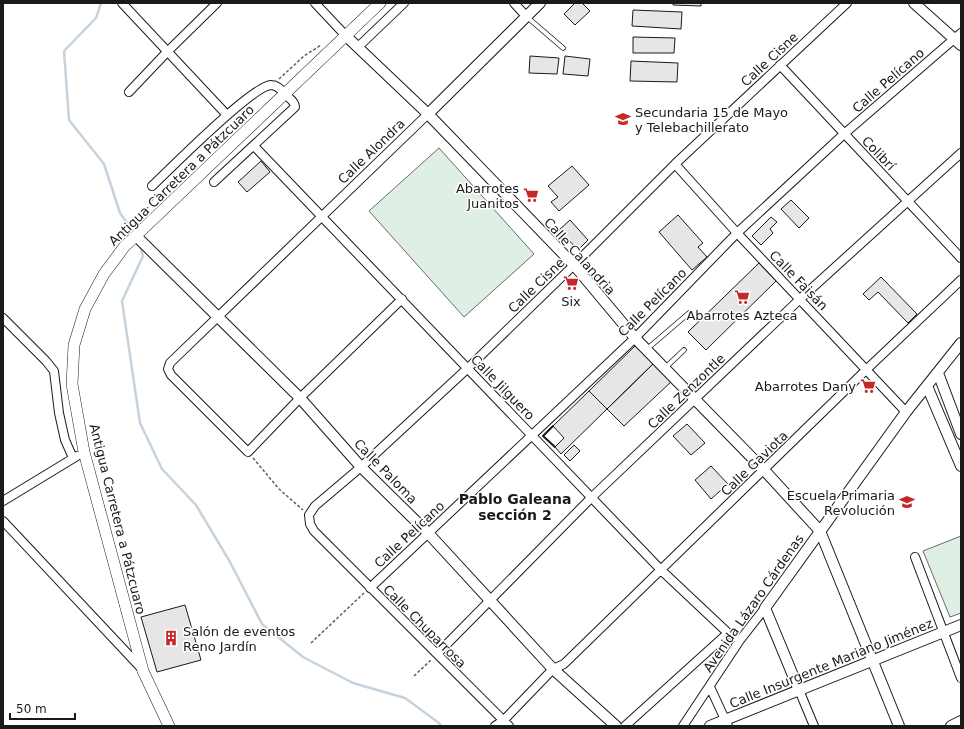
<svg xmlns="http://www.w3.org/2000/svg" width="964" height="729" font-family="'DejaVu Sans',sans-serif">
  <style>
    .green { fill: #e0efe3; stroke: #6a6a6a }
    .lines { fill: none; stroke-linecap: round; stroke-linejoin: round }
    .stream { stroke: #c6d2dc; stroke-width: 2.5 }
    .building { fill: #e6e6e6; stroke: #1a1a1a }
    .service-casing { stroke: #1a1a1a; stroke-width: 5.5 }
    .minor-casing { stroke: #1a1a1a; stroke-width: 10 }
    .tertiary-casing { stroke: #1a1a1a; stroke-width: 12 }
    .secondary-casing { stroke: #1a1a1a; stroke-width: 12 }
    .path { stroke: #5f5f5f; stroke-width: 1.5; stroke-dasharray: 3 2; stroke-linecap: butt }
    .service { stroke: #fff; stroke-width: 4 }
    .minor { stroke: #fff; stroke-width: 8 }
    .tertiary { stroke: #fff; stroke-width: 10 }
    .secondary { stroke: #fff; stroke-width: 11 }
    .wall { stroke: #1a1a1a; stroke-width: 2 }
    .labels { text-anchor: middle; stroke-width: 3; stroke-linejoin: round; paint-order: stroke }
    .street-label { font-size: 13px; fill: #1a1a1a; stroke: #fff }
    .poi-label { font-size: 13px; fill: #1a1a1a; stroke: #fff; text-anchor: end }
    .neighbourhood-label { font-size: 14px; font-weight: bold; fill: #1a1a1a; stroke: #fff }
  </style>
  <rect width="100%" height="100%" fill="#fff"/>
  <path class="green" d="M 439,148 L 534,254 L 464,317 L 369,211 Z
    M 961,536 L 961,613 L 950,617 L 923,551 Z"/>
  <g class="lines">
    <path class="stream" d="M 101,3 L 96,18 L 64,51 L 69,120 L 104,164 L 120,213 L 127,223
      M 140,246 L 143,256 L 122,301 L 140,423 L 162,469 L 196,505 L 230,562 L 262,624 L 303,657 L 353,683 L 405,698 L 439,723 L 441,726"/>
  </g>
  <path class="building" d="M 575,3 L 582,3 L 590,11 L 575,25 L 564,14 Z
    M 673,3 L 701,3 L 701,6 L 673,5 Z
    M 633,10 L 682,12 L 681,29 L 632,26 Z
    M 633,37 L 675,38 L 674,53 L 633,53 Z
    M 530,56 L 559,58 L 557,74 L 529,73 Z
    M 565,56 L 590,59 L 588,76 L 563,74 Z
    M 631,61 L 678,63 L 677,82 L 630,81 Z
    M 261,161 L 270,172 L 247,192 L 238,182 Z
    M 572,166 L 589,185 L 559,211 L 551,202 L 558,197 L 548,186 Z
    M 791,200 L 809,218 L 799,228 L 781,209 Z
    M 678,215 L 703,243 L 698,247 L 707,257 L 692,270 L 659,232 Z
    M 771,217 L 777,222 L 770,229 L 773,233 L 761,245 L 752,236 Z
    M 570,220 L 588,240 L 578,250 L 559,230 Z
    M 759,263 L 776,281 L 706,350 L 688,332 Z
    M 881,277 L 917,314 L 908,323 L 878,292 L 869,300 L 863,294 Z
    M 636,345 L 654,363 L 607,409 L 589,391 Z
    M 654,363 L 672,381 L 624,426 L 607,409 Z
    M 589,391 L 607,409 L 561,454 L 555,447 L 564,438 L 553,426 Z
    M 687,424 L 705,443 L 691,455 L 673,436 Z
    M 574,445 L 580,451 L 570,461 L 564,455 Z
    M 711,466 L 728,484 L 711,499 L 695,480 Z
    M 185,605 L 201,660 L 157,672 L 141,617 Z"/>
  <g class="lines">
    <g class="service-casing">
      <path id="service" d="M 527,17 L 563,48
        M 647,349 L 689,313
        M 665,368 L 684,350"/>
    </g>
    <g class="minor-casing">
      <path id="minor" d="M 122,3 L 227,115
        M 315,3 L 346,36
        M 514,3 L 526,16
        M 358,47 L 404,3
        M 780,65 L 961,258
        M 129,92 L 167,52 L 217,3
        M 254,146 L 661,570 L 728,633 L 740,640
        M 675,164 L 737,233 L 906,412
        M 152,186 C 171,168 252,86 271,85 C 278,85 282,91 286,95 C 290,99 295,102 295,107 L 214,182
        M 402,299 L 300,398 L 248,452 L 171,375 L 168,369 L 170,363 L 428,114
        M 3,318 L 46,361 L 54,371 L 59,413 L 65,440 L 73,458
        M 3,501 L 77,456
        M 3,521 L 142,669
        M 915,557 L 961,678
        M 370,588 L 635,338 L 737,233 L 844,134 L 961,33
        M 437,654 L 592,497 L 800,299 L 961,153
        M 710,687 L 728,726
        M 799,690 L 814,726
        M 495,726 L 504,720 L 553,669 L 564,664 L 867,369 L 961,280
        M 509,726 L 314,531 L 310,524 L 309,515 L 315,506 L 361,467 L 468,368 L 574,265 L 675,164 L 847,3
        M 625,726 L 728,633
        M 683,726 L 740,640 L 765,608"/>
    </g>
    <g class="tertiary-casing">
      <path id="tertiary" d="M 914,3 L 961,45
        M 346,36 L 428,114 L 574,265 L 635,338 L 764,470 L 820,531 L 899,726
        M 428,114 L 540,3
        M 136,236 L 300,398 L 361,467 L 428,533 L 553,669 L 616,726
        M 938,373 L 961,434
        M 927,386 L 961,466
        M 799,690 L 765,608 L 906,412 L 961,343
        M 710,726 L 961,625
        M 951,726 L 961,721"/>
    </g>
    <g class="secondary-casing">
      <path id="secondary" d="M 169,726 L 143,671 L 84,452 L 72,384 L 74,345 L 85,309 L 104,274 L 124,247 L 380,3"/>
    </g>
    <path class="path" d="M 279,79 L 304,56 L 321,45
      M 144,214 L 156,193
      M 253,458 L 279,489 L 303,510
      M 311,643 L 364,593
      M 414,676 L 431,660"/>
    <use href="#service" class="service"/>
    <use href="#minor" class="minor"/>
    <use href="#tertiary" class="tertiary"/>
    <use href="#secondary" class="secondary"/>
    <path class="wall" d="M 553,426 L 543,436 L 555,447"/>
  </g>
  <defs>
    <g id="school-bare" transform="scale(1.2)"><path d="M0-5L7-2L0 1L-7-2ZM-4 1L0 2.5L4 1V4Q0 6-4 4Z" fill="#c62828" stroke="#fff" stroke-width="2.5" paint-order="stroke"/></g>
    <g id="supermarket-bare" transform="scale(1.2)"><path d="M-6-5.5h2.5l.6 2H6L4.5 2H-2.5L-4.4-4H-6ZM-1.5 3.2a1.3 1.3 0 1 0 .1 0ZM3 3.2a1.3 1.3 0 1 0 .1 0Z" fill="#c62828" stroke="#fff" stroke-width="2.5" paint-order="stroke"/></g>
    <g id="building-bare" transform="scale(1.2)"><path d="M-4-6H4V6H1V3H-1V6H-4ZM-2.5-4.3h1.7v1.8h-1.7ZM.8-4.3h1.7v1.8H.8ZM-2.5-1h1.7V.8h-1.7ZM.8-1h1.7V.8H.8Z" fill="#c62828" stroke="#fff" stroke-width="2.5" paint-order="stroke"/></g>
  </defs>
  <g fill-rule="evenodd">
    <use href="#school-bare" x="623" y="119"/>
    <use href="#supermarket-bare" x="531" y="195"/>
    <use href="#supermarket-bare" x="571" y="283"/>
    <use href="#supermarket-bare" x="742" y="297"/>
    <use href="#supermarket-bare" x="868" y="386"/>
    <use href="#school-bare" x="907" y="502"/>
    <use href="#building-bare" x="171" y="638"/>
  </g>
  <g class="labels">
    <g class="street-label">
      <text transform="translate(769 59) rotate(-43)" y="5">Calle Cisne</text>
      <text transform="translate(888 80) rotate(-41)" y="5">Calle Pelícano</text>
      <text transform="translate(371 151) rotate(-44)" y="5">Calle Alondra</text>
      <text transform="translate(879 153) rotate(46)" y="5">Colibrí</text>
      <text transform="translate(181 175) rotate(-44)" y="5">Antigua Carretera a Pátzcuaro</text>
      <text transform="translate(580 256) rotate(48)" y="5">Calle Calandria</text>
      <text transform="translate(799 280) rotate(46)" y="5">Calle Faisán</text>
      <text transform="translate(536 285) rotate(-44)" y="5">Calle Cisne</text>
      <text transform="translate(652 302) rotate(-45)" y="5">Calle Pelícano</text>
      <text transform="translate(503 387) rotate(46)" y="5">Calle Jilguero</text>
      <text transform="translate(686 391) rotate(-44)" y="5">Calle Zenzontle</text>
      <text transform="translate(754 463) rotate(-44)" y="5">Calle Gaviota</text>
      <text transform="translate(386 471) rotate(46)" y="5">Calle Paloma</text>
      <text transform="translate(118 519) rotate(76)" y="5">Antigua Carretera a Pátzcuaro</text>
      <text transform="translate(409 534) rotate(-43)" y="5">Calle Pelícano</text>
      <text transform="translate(753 603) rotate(-55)" y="5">Avenida Lázaro Cárdenas</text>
      <text transform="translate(425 626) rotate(45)" y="5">Calle Chuparrosa</text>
      <text transform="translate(831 663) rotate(-22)" y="5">Calle Insurgente Mariano Jiménez</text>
    </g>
    <g class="poi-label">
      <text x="635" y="117" text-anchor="start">Secundaria 15 de Mayo<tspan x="635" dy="15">y Telebachillerato</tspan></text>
      <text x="519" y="193">Abarrotes<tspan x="519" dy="15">Juanitos</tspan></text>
      <text x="571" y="306" text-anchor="middle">Six</text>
      <text x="742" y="320" text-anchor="middle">Abarrotes Azteca</text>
      <text x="856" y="391">Abarrotes Dany</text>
      <text x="895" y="500">Escuela Primaria<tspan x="895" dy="15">Revolución</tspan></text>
      <text x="183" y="636" text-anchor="start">Salón de eventos<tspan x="183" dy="15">Reno Jardín</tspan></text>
    </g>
    <g class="neighbourhood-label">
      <text x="515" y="504">Pablo Galeana<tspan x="515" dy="16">sección 2</tspan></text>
    </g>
  </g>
  <rect width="964" height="729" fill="none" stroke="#1a1a1a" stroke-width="8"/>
  <path d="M10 713v6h65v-6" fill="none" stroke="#1a1a1a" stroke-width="2"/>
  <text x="16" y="713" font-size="12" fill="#1a1a1a" stroke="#ffffff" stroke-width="3" paint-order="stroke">50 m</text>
</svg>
